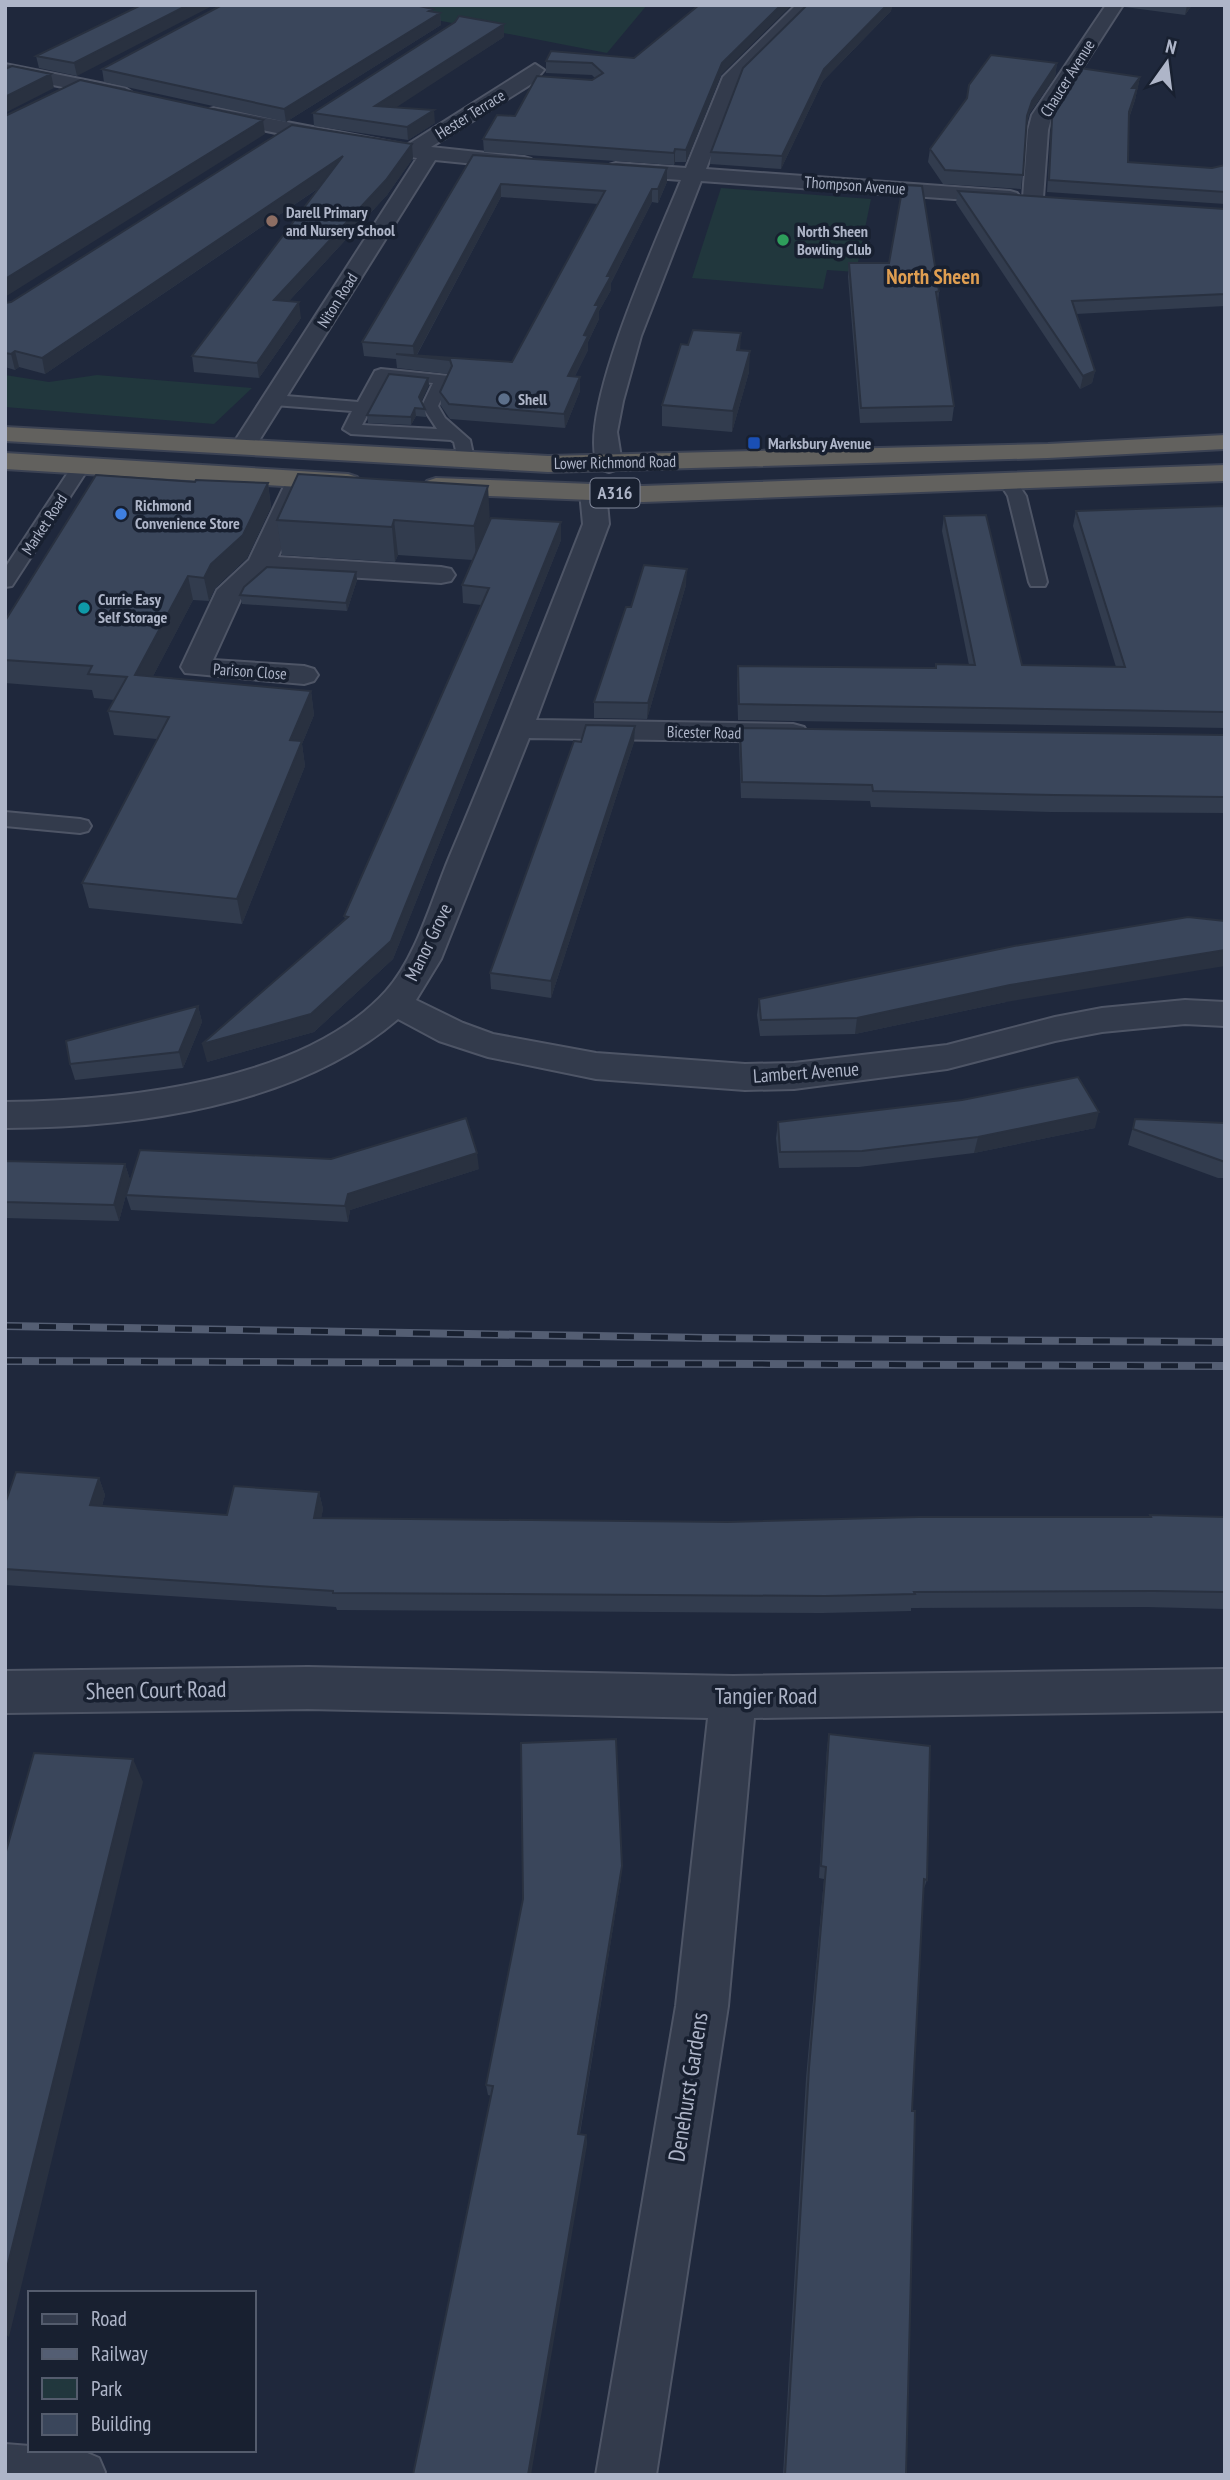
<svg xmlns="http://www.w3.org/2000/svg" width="1230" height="2480" font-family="'PT Sans Narrow',sans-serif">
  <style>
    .green { fill: #21373d }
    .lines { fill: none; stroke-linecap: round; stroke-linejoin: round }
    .service-casing { stroke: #4e5566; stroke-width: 4 }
    .minor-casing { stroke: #4e5566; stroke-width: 4 }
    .trunk-casing { stroke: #3b4253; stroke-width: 4 }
    .service { fill: #333b4c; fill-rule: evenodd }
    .minor { fill: #333b4c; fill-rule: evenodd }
    .trunk { fill: #62615e; fill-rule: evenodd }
    .rail-casing { stroke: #545e73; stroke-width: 8 }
    .rail { stroke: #182030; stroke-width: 5; stroke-dasharray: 17; stroke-linecap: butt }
    .wall { fill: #323c4e; fill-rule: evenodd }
    .shaded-wall { fill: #293140 }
    .building { fill: #3a465b; stroke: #293140; stroke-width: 2 }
    .education-dot { fill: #8d6e63; stroke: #182030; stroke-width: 2.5 }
    .leisure-dot { fill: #2e9e5b; stroke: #182030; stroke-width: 2.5 }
    .service-dot { fill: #5c6f8a; stroke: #182030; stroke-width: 2.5 }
    .transit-dot { fill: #1a4fb4; stroke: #182030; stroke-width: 2.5 }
    .shop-dot { fill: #3f7fe0; stroke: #182030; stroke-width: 2.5 }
    .culture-dot { fill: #0f9aa8; stroke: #182030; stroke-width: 2.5 }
    .labels { text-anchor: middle; stroke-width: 7; stroke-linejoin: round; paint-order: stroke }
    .far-street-label { font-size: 16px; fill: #aeb5c8; stroke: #182030 }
    .far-poi-label { font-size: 16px; font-weight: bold; fill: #aeb5c8; stroke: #182030; text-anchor: start }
    .shield { fill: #182030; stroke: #81889a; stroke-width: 2 }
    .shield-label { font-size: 18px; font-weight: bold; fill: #aeb5c8 }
    .street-label { font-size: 19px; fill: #aeb5c8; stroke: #182030 }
    .far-district-label { font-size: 21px; font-weight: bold; fill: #df9e51; stroke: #182030 }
    .near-street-label { font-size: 23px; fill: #aeb5c8; stroke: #182030 }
  </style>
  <rect width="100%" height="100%" fill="#1f283c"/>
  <path class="green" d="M 359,5 L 647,5 L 607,53 Z
    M 721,188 L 871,199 L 856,272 L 827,270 L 823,289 L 692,278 Z
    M 5,375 L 49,382 L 97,375 L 252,388 L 214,424 L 5,407 Z"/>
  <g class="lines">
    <g class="service-casing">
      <path id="service" d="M 381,369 L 449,376 L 451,379 L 438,406 L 445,418 L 470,440 L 474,459 L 471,463 L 459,463 L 454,442 L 451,440 L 351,434 L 343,429 L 352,411 L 274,405 L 266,400 L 274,395 L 358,402 L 375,371 ZM 386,379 L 433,383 L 422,406 L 437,429 L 362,425 Z
        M 81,461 L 90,466 L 12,586 L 5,587 L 5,568 L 75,462 Z
        M 1008,477 L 1014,478 L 1026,496 L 1047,582 L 1045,586 L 1031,586 L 1029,582 L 1008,496 L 999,482 Z
        M 5,812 L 80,819 L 88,821 L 91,826 L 88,831 L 80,833 L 5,826 Z
        M 5,2444 L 30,2446 L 30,2450 L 85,2452 L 99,2458 L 105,2472 L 104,2475 L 5,2475 Z"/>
    </g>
    <g class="minor-casing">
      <path id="minor" d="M 796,5 L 814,5 L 740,79 L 706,169 L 1010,191 L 1017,193 L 1020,197 L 1017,201 L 1010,203 L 701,181 L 641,336 L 623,401 L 617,432 L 622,464 L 618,469 L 609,472 L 600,469 C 570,425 661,231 681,180 L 616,175 L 609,173 L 606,169 L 609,165 L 616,163 L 686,168 L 723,77 Z
        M 1106,5 L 1123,5 L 1052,115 L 1048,130 L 1043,198 L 1040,202 L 1026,202 L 1023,198 L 1028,130 L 1032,115 Z
        M 5,64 L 125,88 L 134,94 L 125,100 L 5,75 Z
        M 535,64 L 544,70 L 533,83 L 431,147 L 524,157 L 531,159 L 534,163 L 531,167 L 524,169 L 435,160 L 255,447 L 252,452 L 243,454 L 234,452 L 231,447 L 417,158 L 329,144 L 214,120 L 204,114 L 207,110 L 214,108 L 407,145 Z
        M 300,472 L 309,475 L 313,480 L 278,557 L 441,567 L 451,569 L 455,575 L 451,581 L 441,583 L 267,572 L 243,594 L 213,660 L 304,666 L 314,669 L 318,675 L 314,681 L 304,684 L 185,673 L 181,667 L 217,590 L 249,560 L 287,480 L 291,475 Z
        M 593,484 L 602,487 L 606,492 L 609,524 L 536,720 L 793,724 L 804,727 L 808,733 L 804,739 L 793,742 L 529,738 L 441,959 L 416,1000 L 463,1023 L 493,1034 L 596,1053 L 745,1064 L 794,1063 L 947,1045 L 1055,1017 L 1102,1008 L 1185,1000 L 1225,1002 L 1225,1026 L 1185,1024 L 1102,1032 L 1055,1041 L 947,1069 L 794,1089 L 745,1090 L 596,1079 L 488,1057 L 439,1041 L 398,1019 C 297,1106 134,1128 5,1128 L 5,1102 C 122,1101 304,1082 386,991 C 416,958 432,899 449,858 C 496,747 539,636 583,524 L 580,492 L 584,487 Z
        M 308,1667 L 733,1676 L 1225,1669 L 1225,1711 L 754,1718 L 728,2006 L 656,2475 L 596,2475 L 676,2006 L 708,1718 L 308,1709 L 5,1713 L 5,1671 Z"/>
    </g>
    <g class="trunk-casing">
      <path id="trunk" d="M 5,427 L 548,456 L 1048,444 L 1225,435 L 1225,449 L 1048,458 L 548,472 L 5,441 Z
        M 5,453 L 348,474 L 357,477 L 361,482 L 357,487 L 348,490 L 5,469 Z
        M 1225,465 L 1225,481 L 643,502 L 436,494 L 427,491 L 423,486 L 427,481 L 436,478 L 643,486 Z"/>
    </g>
    <use href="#service" class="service"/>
    <use href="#minor" class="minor"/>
    <use href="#trunk" class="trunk"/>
    <g class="rail-casing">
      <path id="rail" d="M 5,1326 L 707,1338 L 1225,1342
        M 5,1361 L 1225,1366"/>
    </g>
    <use href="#rail" class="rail"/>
  </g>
  <path class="wall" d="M 141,5 L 77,76 L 39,68 L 36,56 Z
    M 807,5 L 892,5 L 891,11 L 823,81 L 781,169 L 710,164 L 711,152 Z
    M 1124,5 L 1192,5 L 1185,15 L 1125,7 Z
    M 433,11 L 440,13 L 441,25 L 286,122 L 104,82 L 102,69 Z
    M 504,37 L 395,107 L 435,123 L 408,140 L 314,126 L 313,113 Z
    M 634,58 L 721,75 L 686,162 L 675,162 L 674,165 L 484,152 L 483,139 L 515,116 L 595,78 L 592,75 L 546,73 L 546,61 Z
    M 1057,63 L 1055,77 L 1029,114 L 1027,124 L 1021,189 L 943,184 L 928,162 L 930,149 Z
    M 1140,77 L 1135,100 L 1129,118 L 1128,162 L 1212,168 L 1225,165 L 1225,204 L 1047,192 L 1051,130 L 1052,119 Z
    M 292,125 L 413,158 L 387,195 L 289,301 L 301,318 L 259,378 L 194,372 L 192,356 L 319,188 L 45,374 L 19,367 L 15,370 L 5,367 L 5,303 L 11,302 Z
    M 473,155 L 667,182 L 658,203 L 652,202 L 611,283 L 611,290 L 599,311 L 599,319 L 588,342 L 588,350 L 575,376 L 580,377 L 580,391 L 565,428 L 450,419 L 441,406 L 440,392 L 448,374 L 397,368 L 396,359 L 364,356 L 362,342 ZM 501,197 L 598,204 L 512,362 L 417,355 Z
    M 958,191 L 1225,209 L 1225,306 L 1076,314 L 1095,371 L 1092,383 L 1080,389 L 956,203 Z
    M 849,263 L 939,291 L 938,303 L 954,406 L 952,421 L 860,423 L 848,277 Z
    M 740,350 L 749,372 L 732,432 L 662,426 L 662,405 Z
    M 428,378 L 429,385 L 421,401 L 425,409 L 426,417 L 416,416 L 411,425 L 368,423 L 367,415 Z
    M 195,482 L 268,483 L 271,507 L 247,558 L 215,588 L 209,601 L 193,600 L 153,676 L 311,691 L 314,715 L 302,744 L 305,766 L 242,924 L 89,908 L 82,883 L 157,739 L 114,735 L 108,711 L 115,700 L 94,698 L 92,690 L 5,683 L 5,621 Z
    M 1225,506 L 1225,728 L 738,720 L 737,682 L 738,666 L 935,668 L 936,664 L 969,665 L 942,531 L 944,516 L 1022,665 L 1116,667 L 1073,526 L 1076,511 Z
    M 277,520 L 490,520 L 561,540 L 393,959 L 314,1032 L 207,1062 L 345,919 L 344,916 L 481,605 L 463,603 L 462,585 L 473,560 L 398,555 L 395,562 L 282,555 Z
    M 356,572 L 357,580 L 347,611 L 242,604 L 240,595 Z
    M 686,585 L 647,719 L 594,718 L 594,702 L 631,607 Z
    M 635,726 L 634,742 L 551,998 L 491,989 L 490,973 L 581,742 Z
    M 740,728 L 1225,735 L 1225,813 L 1050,812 L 871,807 L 870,801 L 741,798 L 739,744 Z
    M 759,999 L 1006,1002 L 855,1034 L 760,1036 L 757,1015 Z
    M 198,1006 L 202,1022 L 183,1068 L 75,1080 L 70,1064 Z
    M 1135,1119 L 1225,1123 L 1225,1178 L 1218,1178 L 1128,1145 Z
    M 778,1122 L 1095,1128 L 974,1153 L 859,1167 L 779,1168 L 776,1138 Z
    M 5,1161 L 125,1164 L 130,1180 L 119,1221 L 5,1218 Z
    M 479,1169 L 350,1210 L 348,1222 L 131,1210 L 126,1195 Z
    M 99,1478 L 105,1495 L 102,1506 L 227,1515 L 319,1492 L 323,1509 L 321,1518 L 728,1522 L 1149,1517 L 1150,1515 L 1225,1517 L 1225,1609 L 1147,1607 L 911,1608 L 911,1611 L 822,1613 L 337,1610 L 336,1607 L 5,1585 L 5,1504 Z
    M 829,1734 L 927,1880 L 923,1891 L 912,2111 L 906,2475 L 783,2475 L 806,2078 L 824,1879 L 819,1878 L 827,1747 Z
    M 621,1878 L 580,2134 L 586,2135 L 587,2145 L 492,2096 L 488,2095 L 486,2085 Z"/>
  <path class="shaded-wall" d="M 188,5 L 214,5 L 77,76 L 74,63 Z
    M 781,5 L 792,5 L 721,75 L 686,162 L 686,150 L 722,63 Z
    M 887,5 L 892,5 L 891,11 L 823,81 L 781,169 L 782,156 L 824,69 Z
    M 1187,5 L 1192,5 L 1185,15 Z
    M 433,9 L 433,17 L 440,13 L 441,25 L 286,122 L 284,109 Z
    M 504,24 L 504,37 L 377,120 L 375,106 Z
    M 1057,63 L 1055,77 L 1029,114 L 1025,130 L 1032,101 Z
    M 51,74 L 54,88 L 5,113 L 5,97 Z
    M 1140,77 L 1135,100 L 1127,124 L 1132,88 Z
    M 434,110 L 435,123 L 408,140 L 407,127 Z
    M 263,120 L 265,134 L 5,297 L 5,279 Z
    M 412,144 L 413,158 L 387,195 L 276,315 L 274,300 Z
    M 675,149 L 675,162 L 674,165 L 674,153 Z
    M 343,156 L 345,170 L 45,374 L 42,358 Z
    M 667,168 L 667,182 L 658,203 L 658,189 Z
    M 501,184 L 501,197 L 416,356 L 414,356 L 413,346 Z
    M 652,189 L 652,202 L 611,283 L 611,290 L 599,311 L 599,319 L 588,342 L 588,350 L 568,390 L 568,376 L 607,276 Z
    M 299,302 L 301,318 L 259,378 L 257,363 Z
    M 741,333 L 740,354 L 737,350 Z
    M 15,351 L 19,367 L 15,370 L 11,354 Z
    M 750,351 L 749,372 L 732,432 L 733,411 Z
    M 1095,371 L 1092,383 L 1080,389 L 1083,376 Z
    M 580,377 L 580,391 L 565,428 L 564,414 Z
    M 428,378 L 429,385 L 420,405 L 419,397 Z
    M 415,408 L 416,416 L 411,425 L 411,417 Z
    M 268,483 L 271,507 L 247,558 L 215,588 L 209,601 L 204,578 L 211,564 Z
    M 488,486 L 490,521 L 476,561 L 474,526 Z
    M 394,520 L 398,555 L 395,562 L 392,527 Z
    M 561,522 L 561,540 L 393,959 L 314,1032 L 207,1062 L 202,1044 L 311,1014 Z
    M 687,569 L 686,585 L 647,719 L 648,703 Z
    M 356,572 L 357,580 L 347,611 L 346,603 Z
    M 188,576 L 193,600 L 141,699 L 135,675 Z
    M 311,691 L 314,715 L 302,744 L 305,766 L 242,924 L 237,899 L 290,740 Z
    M 635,726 L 634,742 L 551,998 L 551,981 Z
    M 1225,950 L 1225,966 L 1006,1002 L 855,1034 L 857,1018 L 1010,985 Z
    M 198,1006 L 202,1022 L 183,1068 L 179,1052 Z
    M 1099,1112 L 1095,1128 L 974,1153 L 978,1137 Z
    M 477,1153 L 479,1169 L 350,1210 L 348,1222 L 345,1206 L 348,1194 Z
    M 125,1164 L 130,1180 L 119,1221 L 114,1205 Z
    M 99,1478 L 105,1495 L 97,1523 L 90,1505 Z
    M 319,1492 L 323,1509 L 318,1535 L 314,1518 Z
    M 133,1759 L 143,1782 L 9,2337 L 5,2334 L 5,2276 Z
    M 622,1866 L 621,1878 L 578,2143 L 578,2134 Z
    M 586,2135 L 587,2145 L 531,2475 L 528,2475 Z"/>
  <path class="building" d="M 141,5 L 188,5 L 74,63 L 36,56 Z
    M 222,5 L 415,5 L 433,9 L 429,11 L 440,13 L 284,109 L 102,69 Z
    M 699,5 L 781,5 L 722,63 L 686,150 L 675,149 L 674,153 L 483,139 L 497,115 L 515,116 L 537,76 L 592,80 L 603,73 L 592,63 L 546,61 L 551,51 L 634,58 Z
    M 807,5 L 887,5 L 824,69 L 782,156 L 711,152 L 743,68 Z
    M 459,16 L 504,24 L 375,106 L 434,110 L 407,127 L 313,113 L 455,22 Z
    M 991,55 L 1057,63 L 1032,101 L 1027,116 L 1023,175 L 945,170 L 930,149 L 967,98 L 969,85 Z
    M 12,66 L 51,74 L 5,97 L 5,69 Z
    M 1080,68 L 1140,77 L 1132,88 L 1137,88 L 1129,112 L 1128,162 L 1212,168 L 1225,165 L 1225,192 L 1049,180 L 1052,119 L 1056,105 Z
    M 80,80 L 263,120 L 5,279 L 5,116 Z
    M 292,125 L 412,144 L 386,180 L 274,300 L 299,302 L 257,363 L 192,356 L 343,156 L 42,358 L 15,351 L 11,354 L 5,353 L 5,303 L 11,302 Z
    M 473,155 L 667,168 L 658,189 L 652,189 L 607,276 L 611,276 L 595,305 L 599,305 L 584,335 L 588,336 L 568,376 L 580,377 L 564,414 L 449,404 L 440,392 L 452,366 L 450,360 L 396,354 L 512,362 L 605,191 L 501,184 L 413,346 L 362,342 Z
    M 903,185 L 922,186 L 939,291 L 936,292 L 954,406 L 861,408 L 849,263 L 889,263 Z
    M 958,191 L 1225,209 L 1225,294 L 1072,301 L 1095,371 L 1083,376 Z
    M 693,330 L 741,333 L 737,350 L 750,351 L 733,411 L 662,405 L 681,344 L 688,345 Z
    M 389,374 L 428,378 L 419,397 L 425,409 L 415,408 L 411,417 L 367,415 Z
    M 298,474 L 488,486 L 474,526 L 394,520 L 392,527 L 277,520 Z
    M 96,475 L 195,482 L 196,480 L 268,483 L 243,535 L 211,564 L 204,578 L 188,576 L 135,675 L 311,691 L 290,740 L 302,741 L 237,899 L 82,883 L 169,717 L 108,711 L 127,677 L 88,674 L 92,666 L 5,660 L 5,621 Z
    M 1225,506 L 1225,712 L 739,704 L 738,666 L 936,668 L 936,664 L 975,665 L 944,516 L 986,515 L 1022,665 L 1125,667 L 1076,511 Z
    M 491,518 L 561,522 L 391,941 L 311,1014 L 202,1044 L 348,917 L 344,916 L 489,588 L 462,585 Z
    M 644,565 L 687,569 L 648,703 L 594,702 L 626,607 L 631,607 Z
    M 267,567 L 356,572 L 346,603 L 240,595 L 244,587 Z
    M 586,725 L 635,726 L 551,981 L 490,973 L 574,741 L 581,742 Z
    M 740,728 L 1225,735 L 1225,797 L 1054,795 L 873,791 L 872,785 L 742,782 Z
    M 1188,917 L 1225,921 L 1225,950 L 1010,985 L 857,1018 L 761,1020 L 759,999 L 1014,946 Z
    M 198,1006 L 179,1052 L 70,1064 L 66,1041 Z
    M 1078,1077 L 1099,1112 L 978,1137 L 862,1151 L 780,1152 L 778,1122 L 962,1100 Z
    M 466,1118 L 477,1153 L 348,1194 L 345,1206 L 126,1195 L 140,1150 L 331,1159 Z
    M 1135,1119 L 1225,1123 L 1225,1162 L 1133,1129 Z
    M 5,1161 L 125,1164 L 114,1205 L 5,1202 Z
    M 16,1472 L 99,1478 L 90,1505 L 227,1515 L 234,1486 L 319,1492 L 314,1518 L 728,1522 L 918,1517 L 1151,1517 L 1150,1515 L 1225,1517 L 1225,1592 L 1154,1591 L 914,1592 L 915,1594 L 825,1596 L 333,1593 L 333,1591 L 5,1569 L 5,1504 Z
    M 829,1734 L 930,1746 L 927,1880 L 924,1879 L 912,2111 L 915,2111 L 906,2475 L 785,2475 L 809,2068 L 826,1867 L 821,1866 Z
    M 616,1739 L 622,1866 L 578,2134 L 586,2135 L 528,2475 L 413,2475 L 493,2086 L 486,2085 L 523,1899 L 521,1743 Z
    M 34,1753 L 133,1759 L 5,2276 L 5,1855 Z"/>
  <circle class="education-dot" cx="272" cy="221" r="7"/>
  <circle class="leisure-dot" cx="783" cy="240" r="7"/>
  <circle class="service-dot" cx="504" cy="399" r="7"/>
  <rect class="transit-dot" x="747" y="436" width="14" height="14" rx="3.5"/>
  <circle class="shop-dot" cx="121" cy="514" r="7"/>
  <circle class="culture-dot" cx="84" cy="608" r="7"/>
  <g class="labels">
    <g class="far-street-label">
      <text transform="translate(1067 78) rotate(-58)" y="6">Chaucer Avenue</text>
      <text transform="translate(470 114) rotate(-32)" y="6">Hester Terrace</text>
      <text transform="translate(855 185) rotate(4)" y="6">Thompson Avenue</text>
      <text transform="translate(337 300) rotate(-58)" y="6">Niton Road</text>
      <text transform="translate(615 462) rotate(-1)" y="6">Lower Richmond Road</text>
      <text transform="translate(44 524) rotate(-57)" y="6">Market Road</text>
      <text transform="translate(250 671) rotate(4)" y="6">Parison Close</text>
      <text transform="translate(704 732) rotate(1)" y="6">Bicester Road</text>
    </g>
    <g class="far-poi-label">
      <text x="286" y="218">Darell Primary<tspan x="286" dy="18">and Nursery School</tspan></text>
      <text x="797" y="237">North Sheen<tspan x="797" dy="18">Bowling Club</tspan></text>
      <text x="518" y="405">Shell</text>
      <text x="768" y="449">Marksbury Avenue</text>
      <text x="135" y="511">Richmond<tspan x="135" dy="18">Convenience Store</tspan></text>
      <text x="98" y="605">Currie Easy<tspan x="98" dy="18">Self Storage</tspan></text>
    </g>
    <rect class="shield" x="590.5" y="478.5" width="49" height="29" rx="5"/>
    <g class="shield-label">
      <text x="615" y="499">A316</text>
    </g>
    <g class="street-label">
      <text transform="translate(428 942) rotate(-64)" y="7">Manor Grove</text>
      <text transform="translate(806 1072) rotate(-4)" y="7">Lambert Avenue</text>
    </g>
    <g class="far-district-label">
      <text x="933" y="284">North Sheen</text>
    </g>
    <g class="near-street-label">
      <text transform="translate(156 1690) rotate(-1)" y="8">Sheen Court Road</text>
      <text x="766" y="1704">Tangier Road</text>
      <text transform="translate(688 2087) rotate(-81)" y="8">Denehurst Gardens</text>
    </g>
  </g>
  <rect width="1230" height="2480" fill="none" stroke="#aeb5c8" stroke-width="14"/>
  <rect x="28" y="2291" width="228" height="161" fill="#182030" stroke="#545c6d" stroke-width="2"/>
  <rect x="42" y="2314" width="35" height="10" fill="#333b4c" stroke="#545c6d" stroke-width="2"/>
  <text x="91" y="2326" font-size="21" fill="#aeb5c8">Road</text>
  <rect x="42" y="2349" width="35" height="10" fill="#545e73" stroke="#545c6d" stroke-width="2"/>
  <text x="91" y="2361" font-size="21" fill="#aeb5c8">Railway</text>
  <rect x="42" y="2378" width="35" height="21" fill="#21373d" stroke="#545c6d" stroke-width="2"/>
  <text x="91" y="2396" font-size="21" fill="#aeb5c8">Park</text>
  <rect x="42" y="2414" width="35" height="21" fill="#3a465b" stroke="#545c6d" stroke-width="2"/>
  <text x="91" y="2431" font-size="21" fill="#aeb5c8">Building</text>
  <g transform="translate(1167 63) rotate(14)" stroke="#182030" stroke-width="5" paint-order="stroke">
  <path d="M0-5L12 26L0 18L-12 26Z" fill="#aeb5c8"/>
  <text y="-10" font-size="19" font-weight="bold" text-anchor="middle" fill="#aeb5c8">N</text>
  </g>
</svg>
